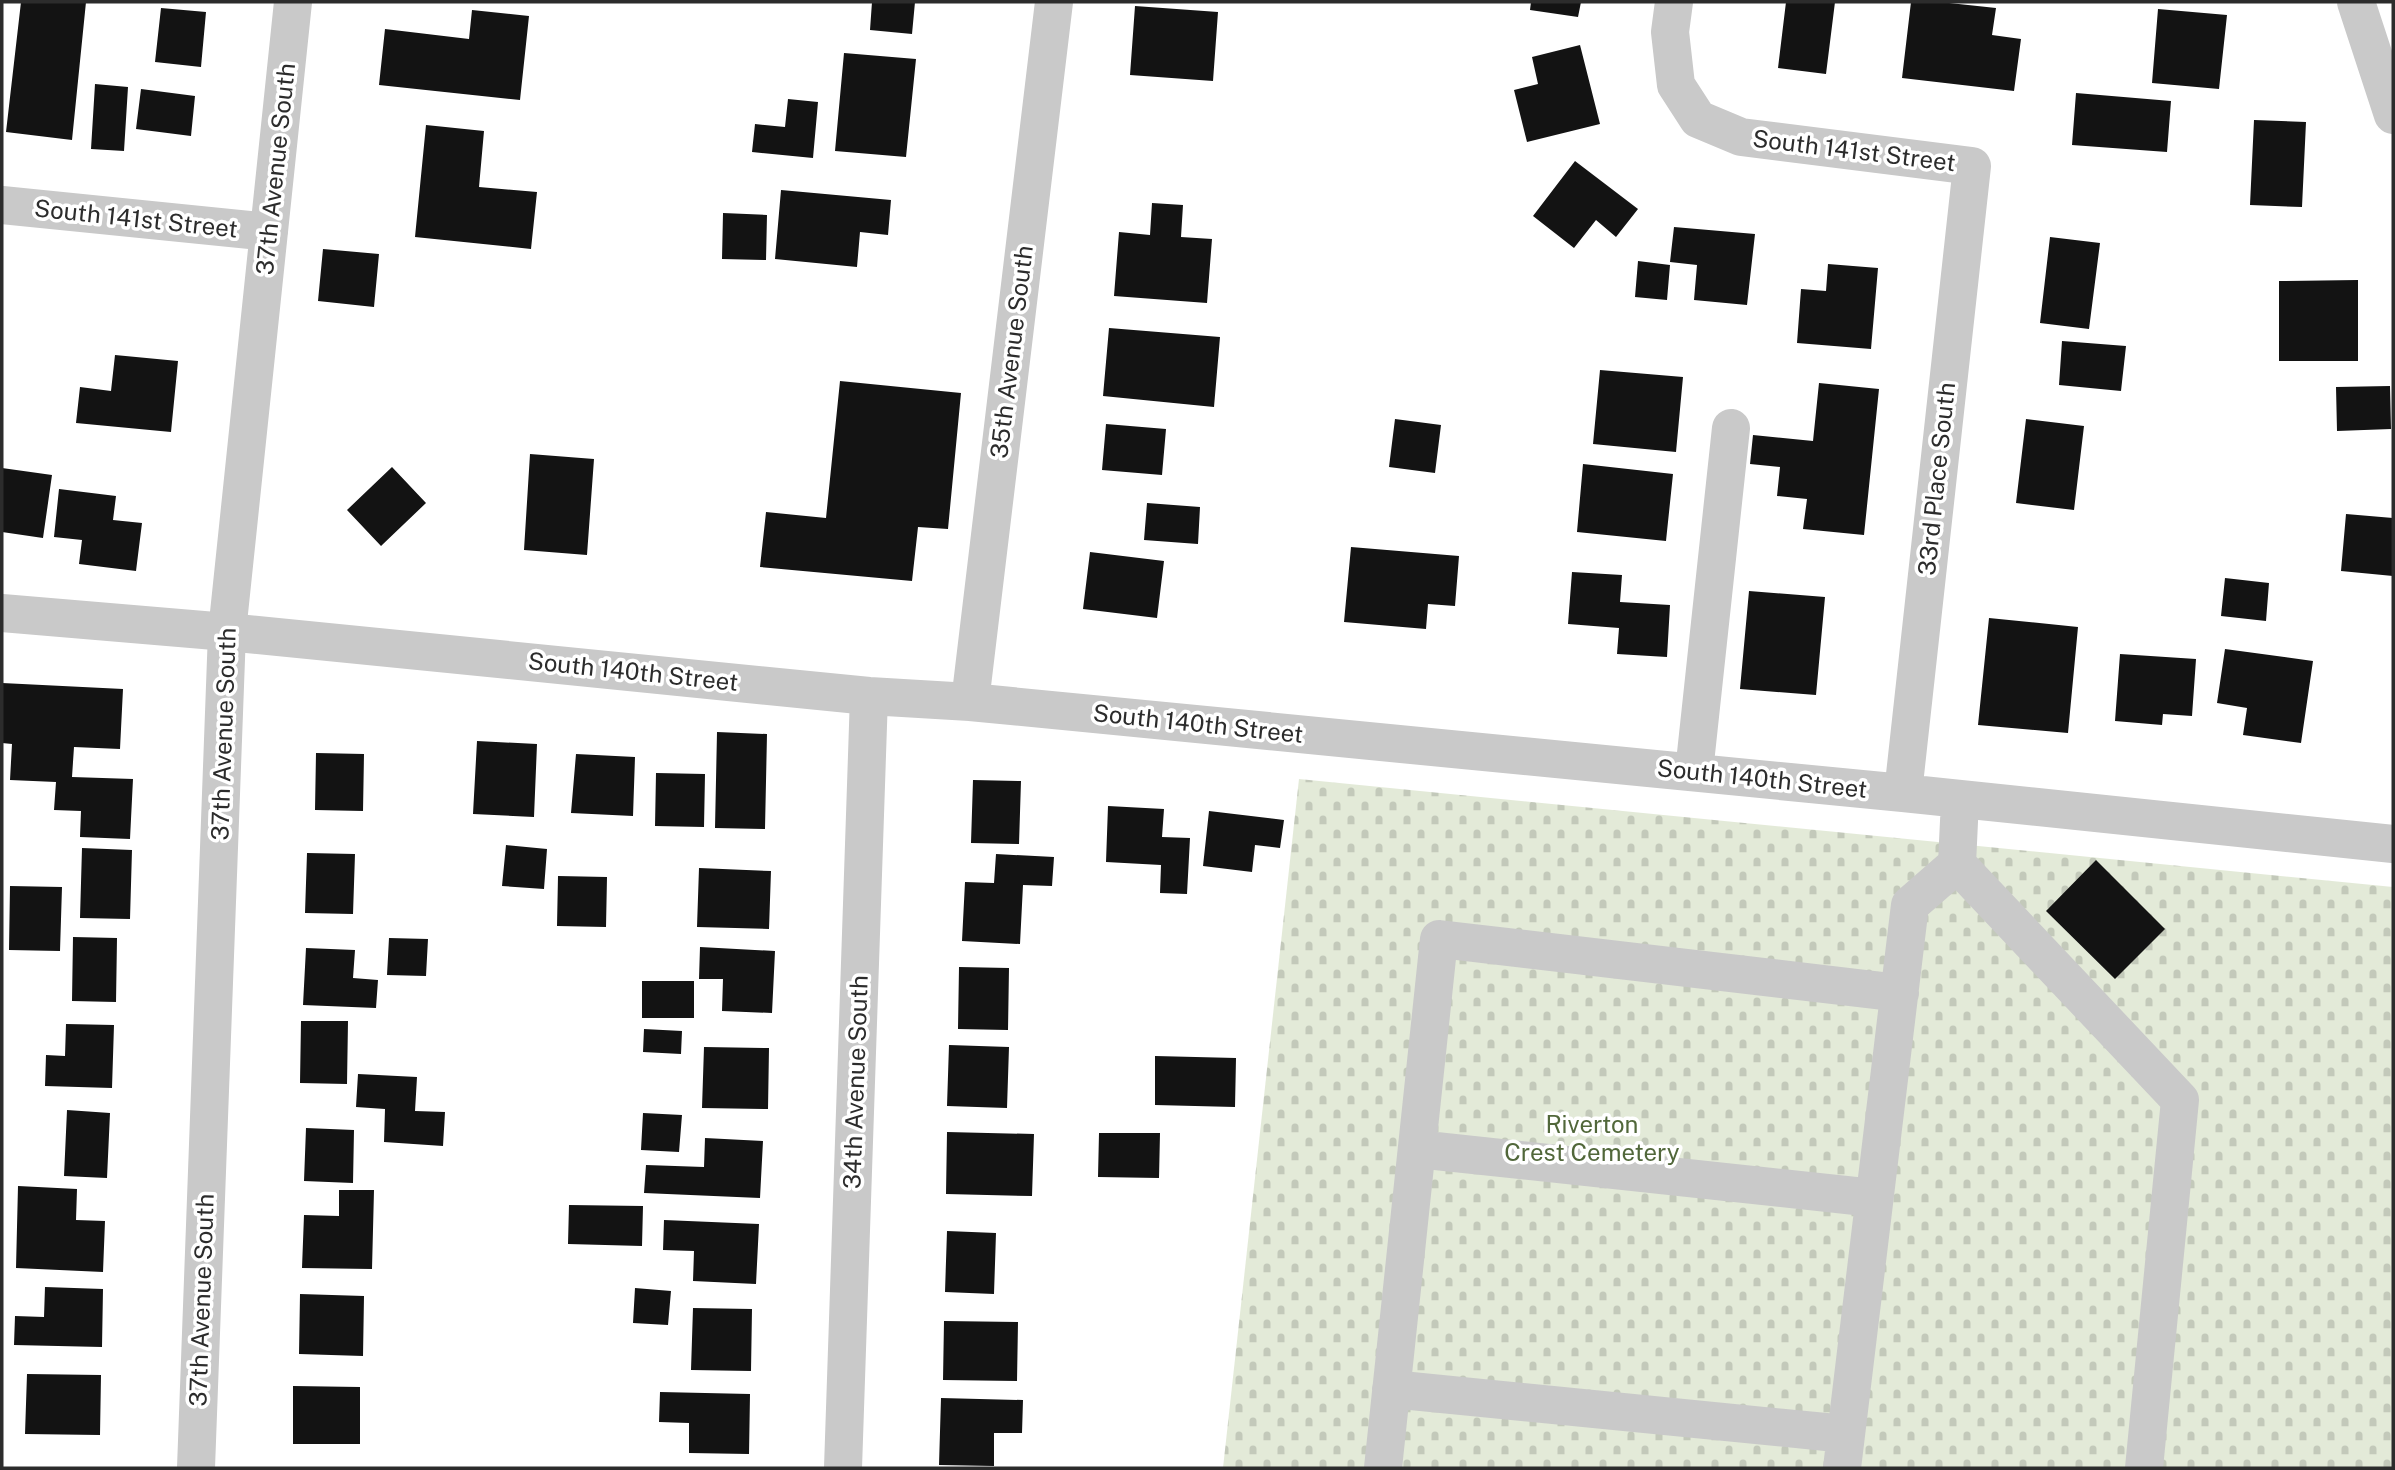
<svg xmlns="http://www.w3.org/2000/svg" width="2395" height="1470" font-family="'Public Sans',sans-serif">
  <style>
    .cemetery { fill: url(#cemetery-stones) }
    .building { fill: #131313 }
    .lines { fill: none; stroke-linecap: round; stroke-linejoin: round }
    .minor { stroke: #c9c9c9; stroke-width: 38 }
    .labels { text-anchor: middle; stroke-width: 7; stroke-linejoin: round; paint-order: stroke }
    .street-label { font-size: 24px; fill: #2c2c2c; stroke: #fff }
    .park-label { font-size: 24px; fill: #51673a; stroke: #fff }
  </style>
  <defs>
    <pattern id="cemetery-stones" width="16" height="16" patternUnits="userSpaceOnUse" patternTransform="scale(1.75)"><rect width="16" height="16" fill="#e3ead8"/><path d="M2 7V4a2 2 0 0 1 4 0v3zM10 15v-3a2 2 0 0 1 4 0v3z" fill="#c3c9ba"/></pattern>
  </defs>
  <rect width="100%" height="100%" fill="#fff"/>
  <path class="cemetery" d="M 1299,779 L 2393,887 L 2393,1468 L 1223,1468 Z"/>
  <path class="building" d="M 21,2 L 86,2 L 72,140 L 6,132 Z
    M 872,2 L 915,2 L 912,34 L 870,30 Z
    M 1531,2 L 1581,2 L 1578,17 L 1530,10 Z
    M 1786,2 L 1835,2 L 1826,74 L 1778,68 Z
    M 1911,2 L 1940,2 L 1996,8 L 1992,35 L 2021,39 L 2014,91 L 1902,78 Z
    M 1135,6 L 1218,12 L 1213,81 L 1130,75 Z
    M 161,8 L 206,12 L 201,67 L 155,62 Z
    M 2158,9 L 2227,15 L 2219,89 L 2152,83 Z
    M 472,10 L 529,16 L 520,100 L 379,85 L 385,29 L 469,39 Z
    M 1580,45 L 1600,124 L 1527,142 L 1514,90 L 1538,84 L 1532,57 Z
    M 844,53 L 916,59 L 906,157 L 835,151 Z
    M 95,84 L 128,87 L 124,151 L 91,149 Z
    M 141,89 L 195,96 L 191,136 L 136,129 Z
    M 2076,93 L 2171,101 L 2167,152 L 2072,145 Z
    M 788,99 L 818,102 L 813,158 L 752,152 L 755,124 L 785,127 Z
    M 2254,120 L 2306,122 L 2302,207 L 2250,205 Z
    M 426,125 L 484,131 L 479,187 L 537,192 L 531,249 L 415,237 Z
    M 1575,161 L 1638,209 L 1616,237 L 1596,220 L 1574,248 L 1533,216 Z
    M 781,190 L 891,200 L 888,235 L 860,232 L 857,267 L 775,259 Z
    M 1152,203 L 1183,205 L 1181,237 L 1212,239 L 1207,303 L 1114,296 L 1119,232 L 1150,235 Z
    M 723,213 L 767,215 L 766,260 L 722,259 Z
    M 1674,227 L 1755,234 L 1747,305 L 1694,300 L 1697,265 L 1670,262 Z
    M 2050,237 L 2100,243 L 2089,329 L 2040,323 Z
    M 323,249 L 379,254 L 374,307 L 318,301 Z
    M 1638,261 L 1670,265 L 1667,300 L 1635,297 Z
    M 1828,264 L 1878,268 L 1871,349 L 1797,343 L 1801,289 L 1826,291 Z
    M 2358,280 L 2358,361 L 2279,361 L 2279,281 Z
    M 1109,328 L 1220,337 L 1214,407 L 1103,396 Z
    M 2062,341 L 2126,346 L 2121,391 L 2059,385 Z
    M 115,355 L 178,361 L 171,432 L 76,423 L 80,387 L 111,391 Z
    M 1600,370 L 1683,377 L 1676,452 L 1593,444 Z
    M 840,381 L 961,393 L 948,529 L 918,527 L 912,581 L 760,567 L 766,512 L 826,518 Z
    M 1819,383 L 1879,389 L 1864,535 L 1803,529 L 1807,499 L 1777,496 L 1780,467 L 1750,464 L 1753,435 L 1813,441 Z
    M 2390,386 L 2391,429 L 2337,431 L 2336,387 Z
    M 1395,419 L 1441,425 L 1435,473 L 1389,467 Z
    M 2026,419 L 2084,426 L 2074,510 L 2016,503 Z
    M 1106,424 L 1166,429 L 1162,475 L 1102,470 Z
    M 530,454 L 594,459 L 587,555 L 524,550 Z
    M 1583,464 L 1673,474 L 1666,541 L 1577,532 Z
    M 392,467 L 426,503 L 381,546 L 347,510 Z
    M 2,468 L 52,475 L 43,538 L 2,532 Z
    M 59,489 L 116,496 L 113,520 L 142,523 L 136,571 L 79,564 L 82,540 L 54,537 Z
    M 1147,503 L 1200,507 L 1198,544 L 1144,540 Z
    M 2346,514 L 2393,518 L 2393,576 L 2341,571 Z
    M 1351,547 L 1459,556 L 1455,606 L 1428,604 L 1426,629 L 1344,622 Z
    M 1090,552 L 1164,561 L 1157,618 L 1083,609 Z
    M 1572,572 L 1622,575 L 1620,602 L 1670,605 L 1667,657 L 1617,654 L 1619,628 L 1568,624 Z
    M 2225,578 L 2269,583 L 2266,621 L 2221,616 Z
    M 1749,591 L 1825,597 L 1816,695 L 1740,689 Z
    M 1989,618 L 2078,627 L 2068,733 L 1978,725 Z
    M 2225,649 L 2313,661 L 2301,743 L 2243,735 L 2247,708 L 2217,703 Z
    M 2120,654 L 2196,659 L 2192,716 L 2163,714 L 2162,725 L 2115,721 Z
    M 2,683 L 123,689 L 120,749 L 74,747 L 72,777 L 133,779 L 130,839 L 80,837 L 81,811 L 54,810 L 56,782 L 10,780 L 12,744 L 2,743 Z
    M 717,732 L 767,734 L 765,829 L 715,828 Z
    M 477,741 L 537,744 L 534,817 L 473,814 Z
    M 316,753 L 364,754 L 363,811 L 315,810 Z
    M 576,754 L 635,757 L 633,816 L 571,813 Z
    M 656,773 L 705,774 L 704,827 L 655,826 Z
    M 973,780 L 1021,781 L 1019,844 L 971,843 Z
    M 1108,806 L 1164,809 L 1162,837 L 1190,838 L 1187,894 L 1160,893 L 1161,865 L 1106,862 Z
    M 1209,811 L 1284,820 L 1280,848 L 1255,845 L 1252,872 L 1203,866 Z
    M 506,845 L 547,849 L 544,889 L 502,886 Z
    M 82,848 L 132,850 L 130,919 L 80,918 Z
    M 307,853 L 355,854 L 353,914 L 305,913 Z
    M 996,854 L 1054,857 L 1052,886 L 1023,885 L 1020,944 L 962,941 L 965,882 L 994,883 Z
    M 2096,860 L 2165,929 L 2115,979 L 2046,911 Z
    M 699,868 L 771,871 L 769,929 L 697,927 Z
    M 558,876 L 607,877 L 606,927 L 557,926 Z
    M 10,886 L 62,887 L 60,951 L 9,950 Z
    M 73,937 L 117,938 L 116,1002 L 72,1001 Z
    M 389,938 L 428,939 L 426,976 L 387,975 Z
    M 700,947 L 775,951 L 772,1013 L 722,1011 L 723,979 L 699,979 Z
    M 306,948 L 355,950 L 353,978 L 378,980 L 376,1008 L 303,1005 Z
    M 959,967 L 1009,968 L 1008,1030 L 958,1029 Z
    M 642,981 L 694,981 L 694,1018 L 642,1018 Z
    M 301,1021 L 348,1021 L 347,1084 L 300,1083 Z
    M 66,1024 L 114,1025 L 112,1088 L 45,1086 L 46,1055 L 65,1056 Z
    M 644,1029 L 682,1031 L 681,1054 L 643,1052 Z
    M 949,1045 L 1009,1047 L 1007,1108 L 947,1106 Z
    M 704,1047 L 769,1048 L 768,1109 L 702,1108 Z
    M 1155,1056 L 1236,1058 L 1235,1107 L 1155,1105 Z
    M 358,1074 L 417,1077 L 415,1111 L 445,1112 L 443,1146 L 384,1142 L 385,1109 L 356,1107 Z
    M 67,1110 L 110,1113 L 107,1178 L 64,1176 Z
    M 643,1113 L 682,1115 L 679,1152 L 641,1150 Z
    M 306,1128 L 354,1130 L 353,1183 L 304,1181 Z
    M 947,1132 L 1034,1134 L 1032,1196 L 946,1194 Z
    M 1099,1133 L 1160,1133 L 1159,1178 L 1098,1177 Z
    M 705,1138 L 763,1141 L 760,1198 L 644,1193 L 646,1165 L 704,1167 Z
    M 18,1186 L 77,1189 L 76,1220 L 105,1221 L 103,1272 L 16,1268 Z
    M 339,1190 L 374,1190 L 372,1269 L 302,1268 L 304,1215 L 339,1216 Z
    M 569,1205 L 643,1206 L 642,1246 L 568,1244 Z
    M 664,1220 L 759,1224 L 756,1284 L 693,1281 L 694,1251 L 663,1250 Z
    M 947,1231 L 996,1233 L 994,1294 L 945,1292 Z
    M 45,1287 L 103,1289 L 102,1347 L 14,1345 L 15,1316 L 44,1317 Z
    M 635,1288 L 671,1291 L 668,1325 L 633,1323 Z
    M 300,1294 L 364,1296 L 363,1356 L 299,1354 Z
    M 693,1308 L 752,1309 L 751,1371 L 691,1370 Z
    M 944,1321 L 1018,1322 L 1017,1381 L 943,1380 Z
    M 27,1374 L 101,1375 L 100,1435 L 25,1434 Z
    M 293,1386 L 360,1387 L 360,1444 L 293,1444 Z
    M 660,1392 L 750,1394 L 749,1454 L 689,1453 L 689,1423 L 659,1422 Z
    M 941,1398 L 1023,1400 L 1022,1433 L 994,1433 L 994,1466 L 939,1465 Z"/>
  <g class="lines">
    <path class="minor" d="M 1674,2 L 1670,32 L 1676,85 L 1698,119 L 1741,137 L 1972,166 L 1903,793
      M 2356,2 L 2393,115
      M 2,205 L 269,232
      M 2,613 L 227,632 L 869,696 L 970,702 L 1903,793 L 2393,844
      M 970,702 L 1054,2
      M 1694,772 L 1731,428
      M 1957,864 L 1960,800
      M 1417,1149 L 1874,1198
      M 1391,1389 L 1846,1434
      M 196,1468 L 227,632 L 293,2
      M 843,1468 L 869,696
      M 1383,1468 L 1439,939 L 1900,993
      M 1842,1468 L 1910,905 L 1957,864 L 2180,1100 L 2144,1468"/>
  </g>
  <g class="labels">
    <g class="street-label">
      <text transform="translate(1854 151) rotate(7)" y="8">South 141st Street</text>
      <text transform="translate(276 169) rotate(-84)" y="8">37th Avenue South</text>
      <text transform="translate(136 219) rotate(6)" y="8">South 141st Street</text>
      <text transform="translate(1012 352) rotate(-83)" y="8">35th Avenue South</text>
      <text transform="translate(1937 479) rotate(-84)" y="8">33rd Place South</text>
      <text transform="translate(633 672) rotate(6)" y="8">South 140th Street</text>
      <text transform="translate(1198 724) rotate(6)" y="8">South 140th Street</text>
      <text transform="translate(224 734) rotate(-88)" y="8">37th Avenue South</text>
      <text transform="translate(1762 779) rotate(6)" y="8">South 140th Street</text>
      <text transform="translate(856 1082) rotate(-88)" y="8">34th Avenue South</text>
      <text transform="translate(202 1300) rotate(-88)" y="8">37th Avenue South</text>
    </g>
    <g class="park-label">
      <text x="1592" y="1133">Riverton<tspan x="1592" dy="28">Crest Cemetery</tspan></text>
    </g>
  </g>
  <rect width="2395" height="1470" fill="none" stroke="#2c2c2c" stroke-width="7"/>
</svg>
